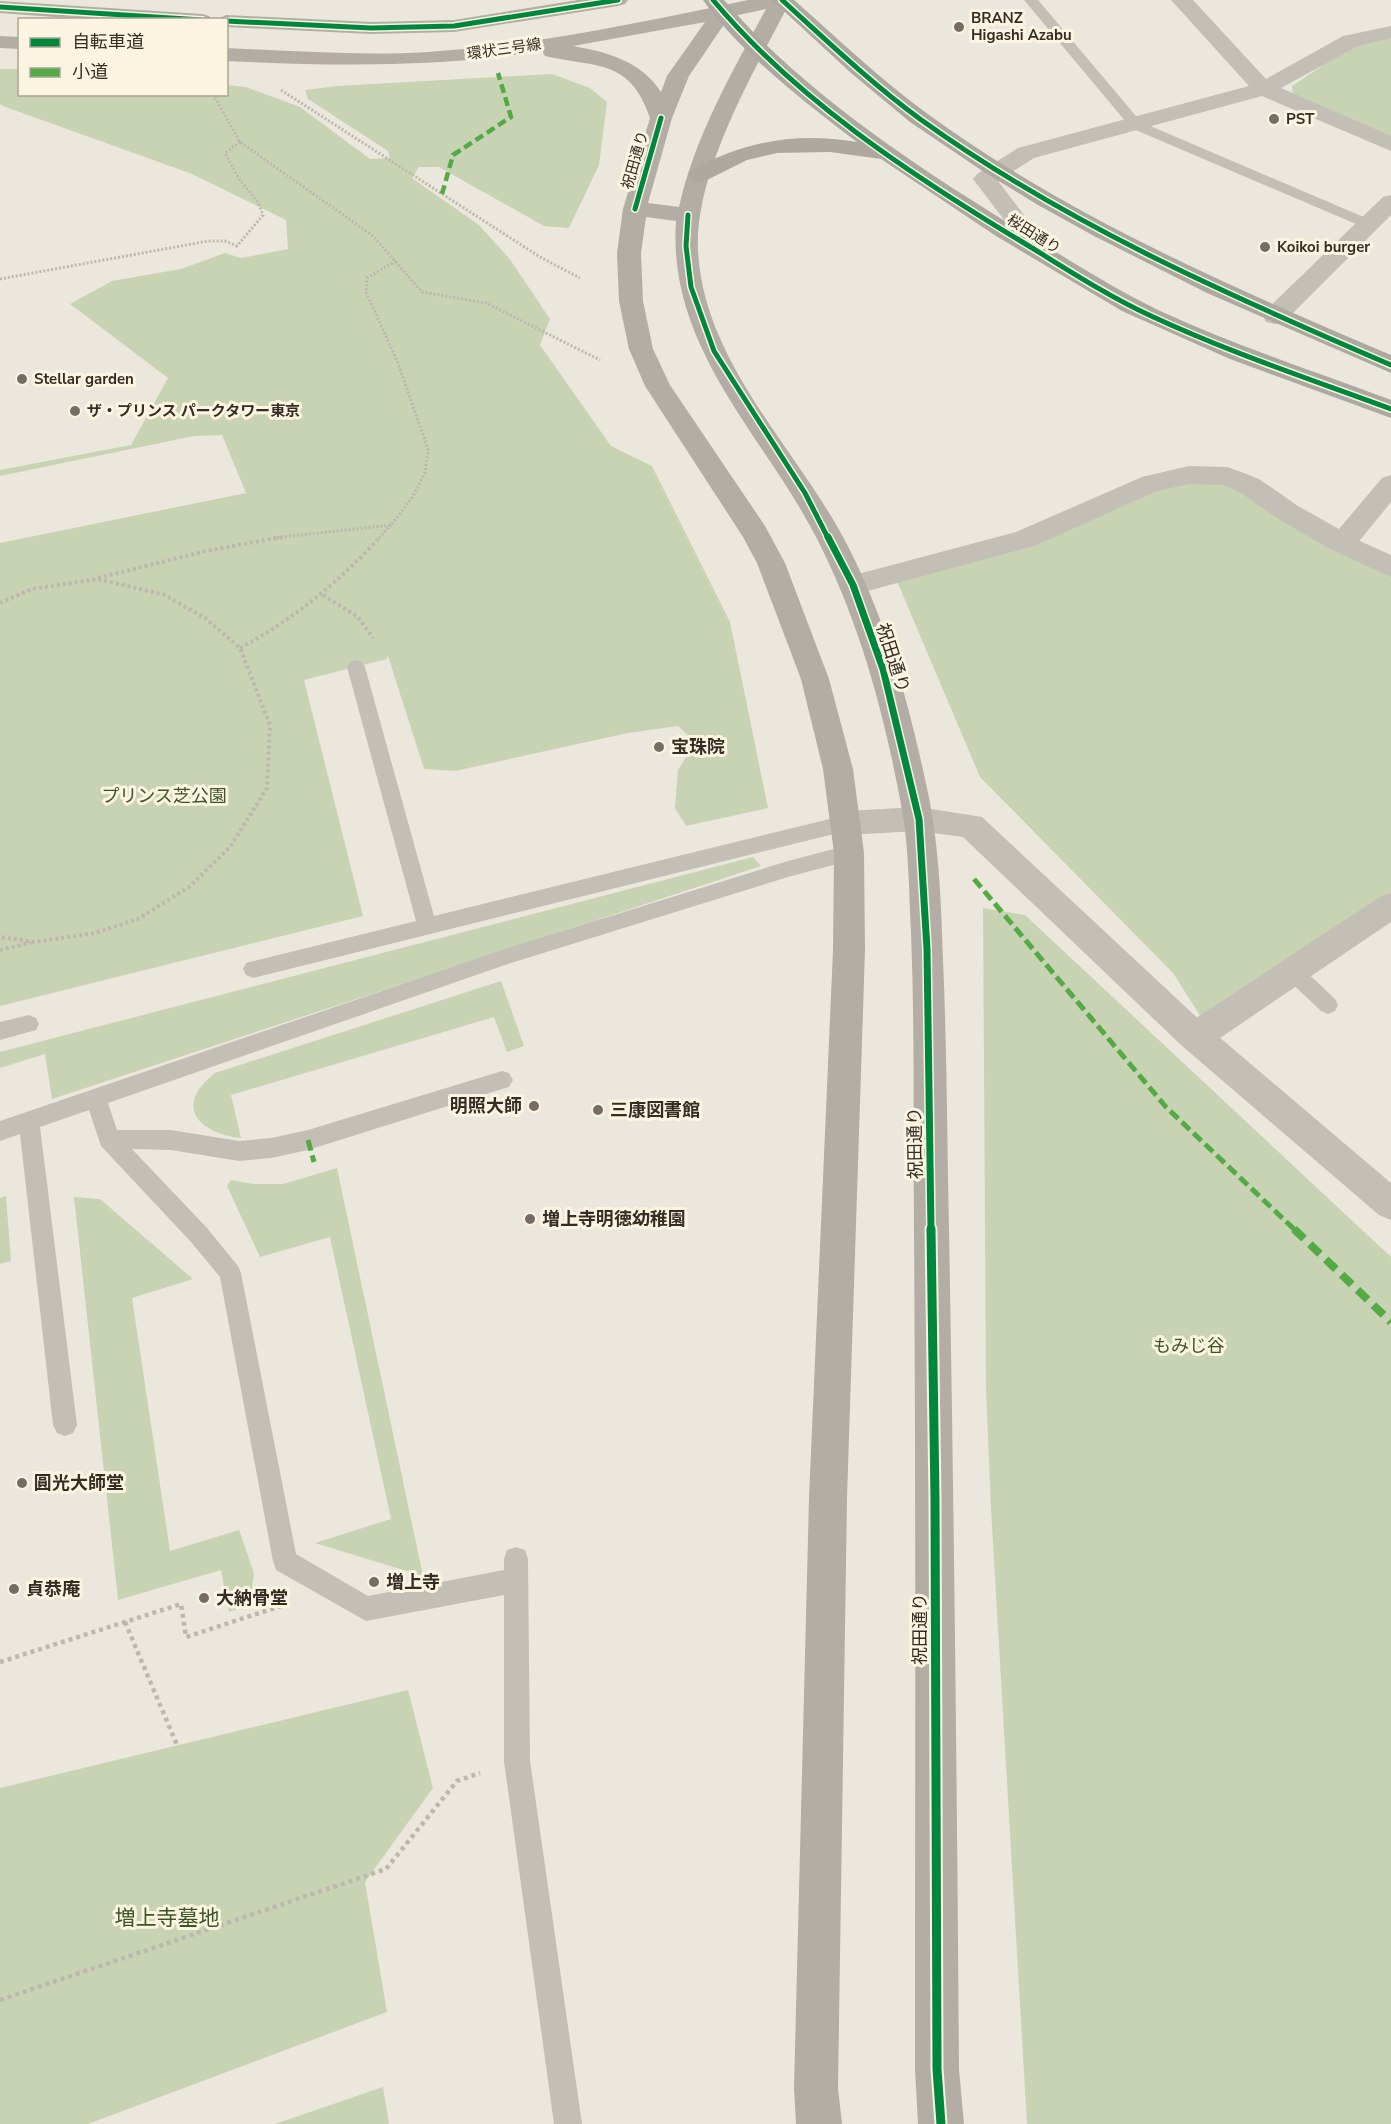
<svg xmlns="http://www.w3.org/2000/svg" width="1391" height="2124" font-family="'Nunito Sans','Noto Sans JP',sans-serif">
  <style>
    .green { fill: #c8d3b4 }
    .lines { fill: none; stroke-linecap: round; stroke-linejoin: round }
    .path-far2 { stroke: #bdb7ae; stroke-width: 3; stroke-dasharray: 2 2; stroke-linecap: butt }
    .path-far1 { stroke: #bdb7ae; stroke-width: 4; stroke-dasharray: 3 3; stroke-linecap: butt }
    .path { stroke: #bdb7ae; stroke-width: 4.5; stroke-dasharray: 4 4; stroke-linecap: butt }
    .service { fill: #c4bfb6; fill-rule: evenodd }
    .minor { fill: #c4bfb6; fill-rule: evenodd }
    .tertiary { fill: #c4bfb6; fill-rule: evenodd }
    .primary { fill: #b3ada5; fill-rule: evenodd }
    .trunk { fill: #aea9a0; fill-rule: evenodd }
    .quiet-far2 { stroke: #54ab44; stroke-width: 4.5; stroke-dasharray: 9 4.5; stroke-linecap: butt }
    .quiet-far1 { stroke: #54ab44; stroke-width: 5; stroke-dasharray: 11 5; stroke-linecap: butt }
    .quiet { stroke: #54ab44; stroke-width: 8; stroke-dasharray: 14 8; stroke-linecap: butt }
    .cycleway-far2-casing { stroke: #faf4e1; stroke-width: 8 }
    .cycleway-far1-casing { stroke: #faf4e1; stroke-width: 10 }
    .cycleway-casing { stroke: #faf4e1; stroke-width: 13 }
    .cycleway-far2 { stroke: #00873e; stroke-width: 5 }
    .cycleway-far1 { stroke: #00873e; stroke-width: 7 }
    .cycleway { stroke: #00873e; stroke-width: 9 }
    .poi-dot { fill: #756d64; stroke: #faf4e1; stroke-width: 2 }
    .labels { text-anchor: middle; stroke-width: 6; stroke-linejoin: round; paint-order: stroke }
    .far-poi-label { font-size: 15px; font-weight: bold; fill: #352c24; stroke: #faf4e1; text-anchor: start }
    .far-street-label { font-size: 15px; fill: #352c24; stroke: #faf4e1 }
    .street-label { font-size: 18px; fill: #352c24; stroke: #faf4e1 }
    .poi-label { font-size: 18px; font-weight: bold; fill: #352c24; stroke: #faf4e1; text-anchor: start }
    .park-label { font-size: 18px; fill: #3b5526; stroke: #faf4e1 }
    .near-park-label { font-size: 21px; fill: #3b5526; stroke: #faf4e1 }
  </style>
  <rect width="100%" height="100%" fill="#ece7dc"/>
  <path class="green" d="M 1391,37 L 1391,138 L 1293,98 L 1292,86 L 1355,44 Z
    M 0,69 L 19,69 L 20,94 L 226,94 L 227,85 L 246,87 L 300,107 L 370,159 L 390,158 L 388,151 L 308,99 L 305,90 L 337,86 L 552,74 L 590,88 L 607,102 L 599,165 L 569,228 L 544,226 L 439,167 L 419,167 L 412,178 L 479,225 L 509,258 L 550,319 L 540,345 L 611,446 L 652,466 L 730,622 L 768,808 L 686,826 L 675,808 L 678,770 L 691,749 L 692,739 L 678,726 L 628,733 L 455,771 L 424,769 L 388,656 L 387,659 L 304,680 L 363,916 L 0,1006 L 0,543 L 246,493 L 222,435 L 194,436 L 0,476 L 0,470 L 131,445 L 168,378 L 70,304 L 112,281 L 181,269 L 225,253 L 241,258 L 288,249 L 286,220 L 192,174 L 3,106 L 0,104 Z
    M 1227,476 L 1391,567 L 1391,906 L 1208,1028 L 1173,973 L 980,777 L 894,574 L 1024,539 L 1151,483 Z
    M 753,857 L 761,866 L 52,1099 L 45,1054 L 0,1068 L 0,1052 Z
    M 983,908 L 1025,915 L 1391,1257 L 1391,2124 L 1027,2124 L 991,1509 L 986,1389 Z
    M 501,981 L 524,1046 L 507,1052 L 494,1017 L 231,1095 L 241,1138 C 198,1133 173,1106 215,1073 Z
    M 337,1168 L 423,1576 L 315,1543 L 391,1519 L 330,1237 L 260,1257 L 227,1186 L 231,1180 L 253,1184 L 283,1184 Z
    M 6,1196 L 11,1261 L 0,1264 L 0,1198 Z
    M 74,1197 L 100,1199 L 193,1279 L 132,1298 L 170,1551 L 239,1530 L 254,1573 L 250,1604 L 229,1612 L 221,1570 L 118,1600 Z
    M 408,1690 L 433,1788 L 365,1882 L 387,2012 L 88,2124 L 0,2124 L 0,1788 Z
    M 383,2087 L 389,2124 L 275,2124 Z"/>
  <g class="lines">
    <path class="path-far2" d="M 281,90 L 540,257 L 580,278
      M 213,94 L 240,142 L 373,236 L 422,292 L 486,303 L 600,360
      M 0,279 L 208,241 L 225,241 L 237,246 L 263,215 L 258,202 L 239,179 L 225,153 L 240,142
      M 273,538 L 391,525 L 412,498 L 425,473 L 428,449 L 398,363 L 366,292 L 367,278 L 396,261
      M 379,538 L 391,525"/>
    <path class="path-far1" d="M 98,578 L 206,551 L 282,537
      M 323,595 L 358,617 L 373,638
      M 0,603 L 32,589 L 98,579 L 165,595 L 205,618 L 240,648 L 270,725 L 267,788 L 230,847 L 189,887 L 138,919 L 95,933 L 35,942 L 0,937
      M 240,648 C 294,619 339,582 380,537
      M 0,950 L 31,943"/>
    <path class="path" d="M 125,1622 L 177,1745
      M 0,1662 L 181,1604 L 186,1637 L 284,1605
      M 0,2000 L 386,1869 L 457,1781 L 480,1773"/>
    <path class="service" d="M 1024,0 L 1038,0 L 1141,122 L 1373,221 L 1375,224 L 1368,229 L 1363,227 L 1131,128 Z
      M 356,660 L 362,662 L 365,667 L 434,916 L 846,815 L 853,818 L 856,823 L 853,828 L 846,831 L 253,978 L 246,975 L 243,969 L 246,963 L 416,921 L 347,667 L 350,662 Z
      M 849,845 L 856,847 L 859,853 L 856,859 L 788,877 L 511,963 L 108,1103 L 117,1130 L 171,1130 L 239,1141 L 271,1138 L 308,1130 L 502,1071 L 509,1073 L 513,1080 L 509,1087 L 502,1089 L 308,1150 L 271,1158 L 239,1161 L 171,1150 L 132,1149 L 207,1228 L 238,1266 L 241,1273 L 296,1554 L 368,1596 L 504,1570 L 504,1559 L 507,1550 L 516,1547 L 525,1550 L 528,1559 L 530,1761 L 582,2124 L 554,2124 L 504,1761 L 504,1595 L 366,1621 L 276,1570 L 273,1561 L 220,1277 L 191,1242 L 101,1146 L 89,1110 L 40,1127 L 77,1425 L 73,1433 L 65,1436 L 57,1433 L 53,1425 L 20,1134 L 0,1141 L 0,1121 L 511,947 L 788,861 Z
      M 1292,962 L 1299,965 L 1335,999 L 1338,1005 L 1335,1011 L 1328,1014 L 1321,1011 L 1285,977 L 1282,971 L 1285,965 Z
      M 29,1015 L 36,1018 L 39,1024 L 36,1030 L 0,1040 L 0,1022 Z"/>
    <path class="minor" d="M 1171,0 L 1193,0 L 1266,79 L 1343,36 L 1391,26 L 1391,38 L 1358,46 L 1281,88 L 1391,136 L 1391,151 L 1262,96 L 1034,158 L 998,181 L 1054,254 L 1050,259 L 1042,261 L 1034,259 L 973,179 L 977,174 L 1018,148 L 1249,86 Z
      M 1391,195 L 1391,215 L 1284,322 L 1275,324 L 1266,322 L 1263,316 L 1266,310 L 1383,197 Z
      M 1342,533 L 1391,555 L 1391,577 L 1332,550 L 1328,543 L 1332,536 Z
      M 1391,893 L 1391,922 L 1220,1038 L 1193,1049 L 1181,1045 L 1177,1035 L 1181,1025 L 1196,1018 L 1380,897 Z"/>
    <path class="tertiary" d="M 1189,466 L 1227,467 L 1236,470 L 1259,479 L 1298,506 L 1339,529 L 1382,478 L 1391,475 L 1391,502 L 1352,550 L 1342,553 L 1332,550 L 1280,520 L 1241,493 L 1224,485 L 1189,484 L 1157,491 L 1034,546 L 853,595 L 843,592 L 839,585 L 843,578 L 1016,532 L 1142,477 Z
      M 919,807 L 982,817 L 1205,1025 L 1391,1183 L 1391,1220 L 1379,1215 L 1181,1045 L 963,837 L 919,831 L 846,835 L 835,832 L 831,823 L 835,814 L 846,811 Z"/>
    <path class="primary" d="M 578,0 L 628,0 L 625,4 L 618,6 L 454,32 L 371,34 L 226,27 L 226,20 L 216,20 L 226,15 L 371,22 L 454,20 Z
      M 748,0 L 791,0 C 756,68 694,172 698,250 C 703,359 792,444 842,535 C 883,611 907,695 925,779 C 939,838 941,899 943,960 C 947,1050 947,1140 949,1229 C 954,1509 957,1789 959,2069 L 964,2124 L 918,2124 L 915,2069 C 915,1789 916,1509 914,1229 C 913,1130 915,1032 911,933 C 909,892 909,850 902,810 C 885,716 860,622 816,537 C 762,433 667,347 676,221 L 646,217 L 641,253 L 643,301 L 653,349 L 670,385 L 765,526 L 785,563 L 829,679 L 853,769 L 864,853 L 865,950 L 847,1498 L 838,2088 L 842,2124 L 796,2124 L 794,2088 L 809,1498 L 833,950 L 834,853 L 823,769 L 801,679 L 757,563 L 743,537 L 645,386 L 629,349 L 619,301 L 617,253 L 623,209 L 650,118 C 630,58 596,68 545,56 L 542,51 C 437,68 333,66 226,61 L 226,48 C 293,51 361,56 428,52 C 536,45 643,22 748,0 ZM 766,9 C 732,72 695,136 679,207 L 648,203 L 672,118 L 689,76 L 729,17 ZM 705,22 L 667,76 L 661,92 C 641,61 607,52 573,46 Z
      M 0,1 L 202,14 L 209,16 L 212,20 L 96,20 L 0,13 Z
      M 0,36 L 20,37 L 20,49 L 0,48 Z"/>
    <path class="trunk" d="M 703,0 L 724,0 C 803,93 924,172 1028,235 C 1071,261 1113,288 1158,310 C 1234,345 1313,371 1391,400 L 1391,418 L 1230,359 L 1122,311 L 996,236 L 881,159 L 830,152 L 777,153 L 747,160 L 707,180 L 699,182 L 691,180 L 688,175 L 691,170 C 746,141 795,132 857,142 C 808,105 737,50 703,0 Z
      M 772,0 L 794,0 C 837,38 879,78 925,112 C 1067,216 1231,287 1391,355 L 1391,373 L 1207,293 L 1094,236 L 1038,205 L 984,172 L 910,122 L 851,73 Z"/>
    <path class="quiet-far2" d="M 442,194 L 453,155 L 511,117 L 498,73"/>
    <path class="quiet-far1" d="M 974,879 L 1166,1107 L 1296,1231
      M 308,1140 L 314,1162"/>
    <path class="quiet" d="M 1294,1229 L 1391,1322"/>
    <g class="cycleway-far2-casing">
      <path id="cycleway-far2" d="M 713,0 C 796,99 910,174 1019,240 C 1062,266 1104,294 1149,315 C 1228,352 1310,379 1391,409
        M 782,0 C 827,41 871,83 920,119 C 1064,223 1228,295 1391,365
        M 0,7 L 202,20
        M 226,21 L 371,28 L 454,26 L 618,0
        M 635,209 L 661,118
        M 688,215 L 686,246 L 691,287 L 714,351 L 805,493 L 828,538"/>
    </g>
    <g class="cycleway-far1-casing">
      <path id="cycleway-far1" d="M 828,537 L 853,585 L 883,669 L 919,819 L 927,949 L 931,1231"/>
    </g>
    <g class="cycleway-casing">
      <path id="cycleway" d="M 931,1229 L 935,1498 L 937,2069 L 941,2124"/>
    </g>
    <use href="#cycleway-far2" class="cycleway-far2"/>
    <use href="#cycleway-far1" class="cycleway-far1"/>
    <use href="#cycleway" class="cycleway"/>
  </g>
  <g class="poi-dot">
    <circle cx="959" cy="27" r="6"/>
    <circle cx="1274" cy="119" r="6"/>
    <circle cx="1265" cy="247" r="6"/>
    <circle cx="22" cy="379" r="6"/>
    <circle cx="75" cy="411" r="6"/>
    <circle cx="659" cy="747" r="6"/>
    <circle cx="534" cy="1106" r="6"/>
    <circle cx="598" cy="1110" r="6"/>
    <circle cx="530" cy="1219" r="6"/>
    <circle cx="22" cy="1483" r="6"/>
    <circle cx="374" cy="1582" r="6"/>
    <circle cx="14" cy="1589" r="6"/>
    <circle cx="204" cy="1598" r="6"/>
  </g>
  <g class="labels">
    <g class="far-poi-label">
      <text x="971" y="23">BRANZ<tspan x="971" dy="17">Higashi Azabu</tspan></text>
      <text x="1286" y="124">PST</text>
      <text x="1277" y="252">Koikoi burger</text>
      <text x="34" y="384">Stellar garden</text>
      <text x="87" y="416">ザ・プリンス パークタワー東京</text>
    </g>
    <g class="far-street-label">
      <text transform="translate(504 49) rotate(-8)" y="5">環状三号線</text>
      <text transform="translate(635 160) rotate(-74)" y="5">祝田通り</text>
      <text transform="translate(1034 234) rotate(32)" y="5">桜田通り</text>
    </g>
    <g class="street-label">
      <text transform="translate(893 658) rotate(72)" y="6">祝田通り</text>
      <text transform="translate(915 1143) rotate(-91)" y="6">祝田通り</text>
      <text transform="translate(920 1629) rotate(-90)" y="6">祝田通り</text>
    </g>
    <g class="poi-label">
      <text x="671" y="753">宝珠院</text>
      <text x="522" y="1112" text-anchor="end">明照大師</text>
      <text x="610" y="1116">三康図書館</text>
      <text x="542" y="1225">増上寺明徳幼稚園</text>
      <text x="34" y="1489">圓光大師堂</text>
      <text x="386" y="1588">増上寺</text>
      <text x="26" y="1595">貞恭庵</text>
      <text x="216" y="1604">大納骨堂</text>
    </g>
    <g class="park-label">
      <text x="164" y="802">プリンス芝公園</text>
      <text x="1189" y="1352">もみじ谷</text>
    </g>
    <g class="near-park-label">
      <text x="167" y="1925">増上寺墓地</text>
    </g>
  </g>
  <rect x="18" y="18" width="210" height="78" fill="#faf4e1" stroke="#aba495" stroke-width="1.5"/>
  <rect x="30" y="38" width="30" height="9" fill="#00873e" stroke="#aba495" stroke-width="1.5"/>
  <text x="72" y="48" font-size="18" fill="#352c24">自転車道</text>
  <rect x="30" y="68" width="30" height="9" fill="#54ab44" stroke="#aba495" stroke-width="1.5"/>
  <text x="72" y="78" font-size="18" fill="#352c24">小道</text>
</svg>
